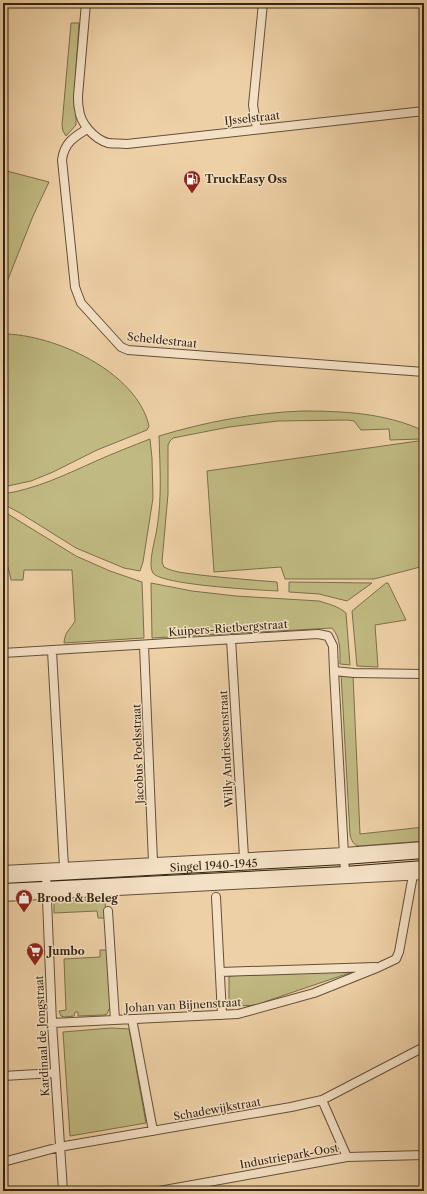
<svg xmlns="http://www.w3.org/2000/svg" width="427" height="1194" font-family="'Libre Caslon Text',serif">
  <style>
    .green { fill: #c0b981; stroke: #7a6f4a }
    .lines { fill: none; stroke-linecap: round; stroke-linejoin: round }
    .street-casing { stroke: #635037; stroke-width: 10 }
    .secondary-casing { stroke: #352512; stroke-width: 14 }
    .street { stroke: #f4e0c5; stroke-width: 8 }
    .secondary { stroke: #f4e0c5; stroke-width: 12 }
    .labels { text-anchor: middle; stroke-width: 3; stroke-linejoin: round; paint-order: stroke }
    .street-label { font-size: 11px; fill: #352512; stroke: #f4e0c5 }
    .poi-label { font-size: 11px; font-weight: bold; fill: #352512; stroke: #f4e0c5; text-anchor: start }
  </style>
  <rect width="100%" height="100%" fill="#eed0a6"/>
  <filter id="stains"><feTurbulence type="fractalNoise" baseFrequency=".005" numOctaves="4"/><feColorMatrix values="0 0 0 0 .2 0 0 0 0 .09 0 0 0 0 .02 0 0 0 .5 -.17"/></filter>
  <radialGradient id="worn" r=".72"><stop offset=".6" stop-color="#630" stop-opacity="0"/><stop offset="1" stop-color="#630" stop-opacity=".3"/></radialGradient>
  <path class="green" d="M 71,23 L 79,23 L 76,69 L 76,125 L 66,136 L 63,131 L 62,125 Z
    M 3,170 L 49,182 L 33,216 L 3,292 Z
    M 3,334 C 54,334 137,372 149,426 L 147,430 L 97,450 L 53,472 L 31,481 L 3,487 Z
    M 302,411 C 343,411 386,413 424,431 L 424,442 L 420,439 L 390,440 L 389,429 L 361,430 L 354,421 L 348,420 L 278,421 L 229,427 L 173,438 L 170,441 L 168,445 L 168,494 L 162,562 L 164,567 C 175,573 188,573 200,575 C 226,578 251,580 277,582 L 278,591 C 259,590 161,585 153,573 C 147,565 156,537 157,528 C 162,498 160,467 159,436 C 205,422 253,413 302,411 Z
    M 150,439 L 152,458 L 153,498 L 143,562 L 140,571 L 124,568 L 76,548 L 20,513 L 3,504 L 3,494 C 36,489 65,475 96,461 C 114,453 132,446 150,439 Z
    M 418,441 L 424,443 L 424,566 L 374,579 L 285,579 L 281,567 L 214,572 L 207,471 Z
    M 3,511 L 76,556 L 110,571 L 142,582 L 144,638 L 64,643 C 65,631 70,630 75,621 L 72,570 L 24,570 L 23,580 L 11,580 L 8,567 L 3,567 Z
    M 289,582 L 372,583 L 347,601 L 319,594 L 289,592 Z
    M 151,583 L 192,591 L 236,596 L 319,601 C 328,604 338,606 346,613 L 350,665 L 340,664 C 340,651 341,638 332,628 L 152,638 Z
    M 386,583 L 388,583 L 406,620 L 375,625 L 378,667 L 357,666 L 352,611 Z
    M 341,673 L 353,675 L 360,834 L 424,827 L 424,841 L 359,846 C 353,845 352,841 350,835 Z
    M 105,899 L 106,918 L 98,918 L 97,911 L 54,913 L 54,902 Z
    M 100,950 L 107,950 L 111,1008 L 109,1009 L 107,1014 L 104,1015 L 78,1016 L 78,1012 L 75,1012 L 74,1016 L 65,1017 L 61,1016 L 59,1011 L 66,1010 L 64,959 L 100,957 Z
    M 361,969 L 264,1002 L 264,1005 L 229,1006 L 229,976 Z
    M 111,1028 L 129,1029 L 146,1123 L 70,1136 L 63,1032 Z"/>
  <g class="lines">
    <g class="street-casing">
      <path id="street" d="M 86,3 L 78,96 C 78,100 78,105 79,109 C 80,123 94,139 108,143 C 114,144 121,143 127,144 L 424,111
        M 87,129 C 74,137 64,143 62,160 L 75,287 L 81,303 L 121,347 L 128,350 L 424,372
        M 257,129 L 253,105 L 263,3
        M 231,639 L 244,857
        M 144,645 L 153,862
        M 52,651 L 64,867
        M 3,653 L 318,634 L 328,636 L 333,646 L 334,671 L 354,673 L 424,674
        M 334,671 L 345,873
        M 3,870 L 344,852 L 424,846
        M 46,875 L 52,1023 L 63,1191
        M 3,897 L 424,875
        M 216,897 L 222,1015
        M 108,911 L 115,1020
        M 220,972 L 375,967
        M 132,1019 L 153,1131
        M 52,1023 L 238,1014 L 314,993 L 379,967 L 396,959 L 399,952 L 413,875
        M 3,1076 L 55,1073
        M 322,1100 L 347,1157
        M 3,1162 L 59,1147 L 291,1107 L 322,1100 L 424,1047
        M 159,1191 L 347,1157 L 424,1155"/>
    </g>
    <g class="secondary-casing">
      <g id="secondary">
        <path id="s1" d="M 3,877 L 344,858 L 424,852"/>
        <path d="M 3,890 L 345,873 L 424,867"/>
      </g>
    </g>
    <use href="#street" class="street"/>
    <use href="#secondary" class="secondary"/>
  </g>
  <defs>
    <g id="fuel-pin" transform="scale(0.9)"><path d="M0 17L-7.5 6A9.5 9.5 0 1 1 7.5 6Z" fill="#8f2418" stroke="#f4e0c5"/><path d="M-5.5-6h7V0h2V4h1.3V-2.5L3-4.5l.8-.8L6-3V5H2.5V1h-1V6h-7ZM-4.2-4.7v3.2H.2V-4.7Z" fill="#fff"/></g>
    <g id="shop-pin" transform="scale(0.9)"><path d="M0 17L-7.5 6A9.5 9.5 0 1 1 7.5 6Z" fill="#8f2418" stroke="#f4e0c5"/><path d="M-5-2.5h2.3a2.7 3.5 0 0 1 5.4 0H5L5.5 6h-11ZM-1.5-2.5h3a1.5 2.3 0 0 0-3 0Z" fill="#fff"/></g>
    <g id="supermarket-pin" transform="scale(0.9)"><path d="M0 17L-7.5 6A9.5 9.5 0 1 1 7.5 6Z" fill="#8f2418" stroke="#f4e0c5"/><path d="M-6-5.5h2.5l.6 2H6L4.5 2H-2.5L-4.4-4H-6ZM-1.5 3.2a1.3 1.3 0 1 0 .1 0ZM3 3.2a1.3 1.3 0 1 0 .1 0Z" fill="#fff"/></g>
  </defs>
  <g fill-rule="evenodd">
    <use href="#fuel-pin" x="192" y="179"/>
    <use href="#shop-pin" x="24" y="898"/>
    <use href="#supermarket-pin" x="35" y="951"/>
  </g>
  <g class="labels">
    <g class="street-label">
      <text transform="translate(252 118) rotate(-6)" y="4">IJsselstraat</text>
      <text transform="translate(162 340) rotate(6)" y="4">Scheldestraat</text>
      <text transform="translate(228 628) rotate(-4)" y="4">Kuipers-Rietbergstraat</text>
      <text transform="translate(226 749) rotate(-93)" y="4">Willy Andriessenstraat</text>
      <text transform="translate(138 754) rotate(-92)" y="4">Jacobus Poelsstraat</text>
      <text dy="4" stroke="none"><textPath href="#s1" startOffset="211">Singel 1940-1945</textPath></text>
      <text transform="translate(183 1005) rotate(-3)" y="4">Johan van Bijnenstraat</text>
      <text transform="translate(42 1036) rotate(-93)" y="4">Kardinaal de Jongstraat</text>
      <text transform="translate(217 1109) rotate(-10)" y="4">Schadewijkstraat</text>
      <text transform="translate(289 1156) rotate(-10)" y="4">Industriepark-Oost</text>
    </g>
    <g class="poi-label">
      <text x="205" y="183">TruckEasy Oss</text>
      <text x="37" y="902">Brood &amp; Beleg</text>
      <text x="48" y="955">Jumbo</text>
    </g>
  </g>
  <rect width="427" height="1194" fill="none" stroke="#eed0a6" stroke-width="16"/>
  <rect x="4" y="4" width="419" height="1186" fill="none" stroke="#352512" stroke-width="2"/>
  <rect x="8" y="8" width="411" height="1178" fill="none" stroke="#352512"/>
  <rect width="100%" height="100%" filter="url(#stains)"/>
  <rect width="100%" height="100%" fill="url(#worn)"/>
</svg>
